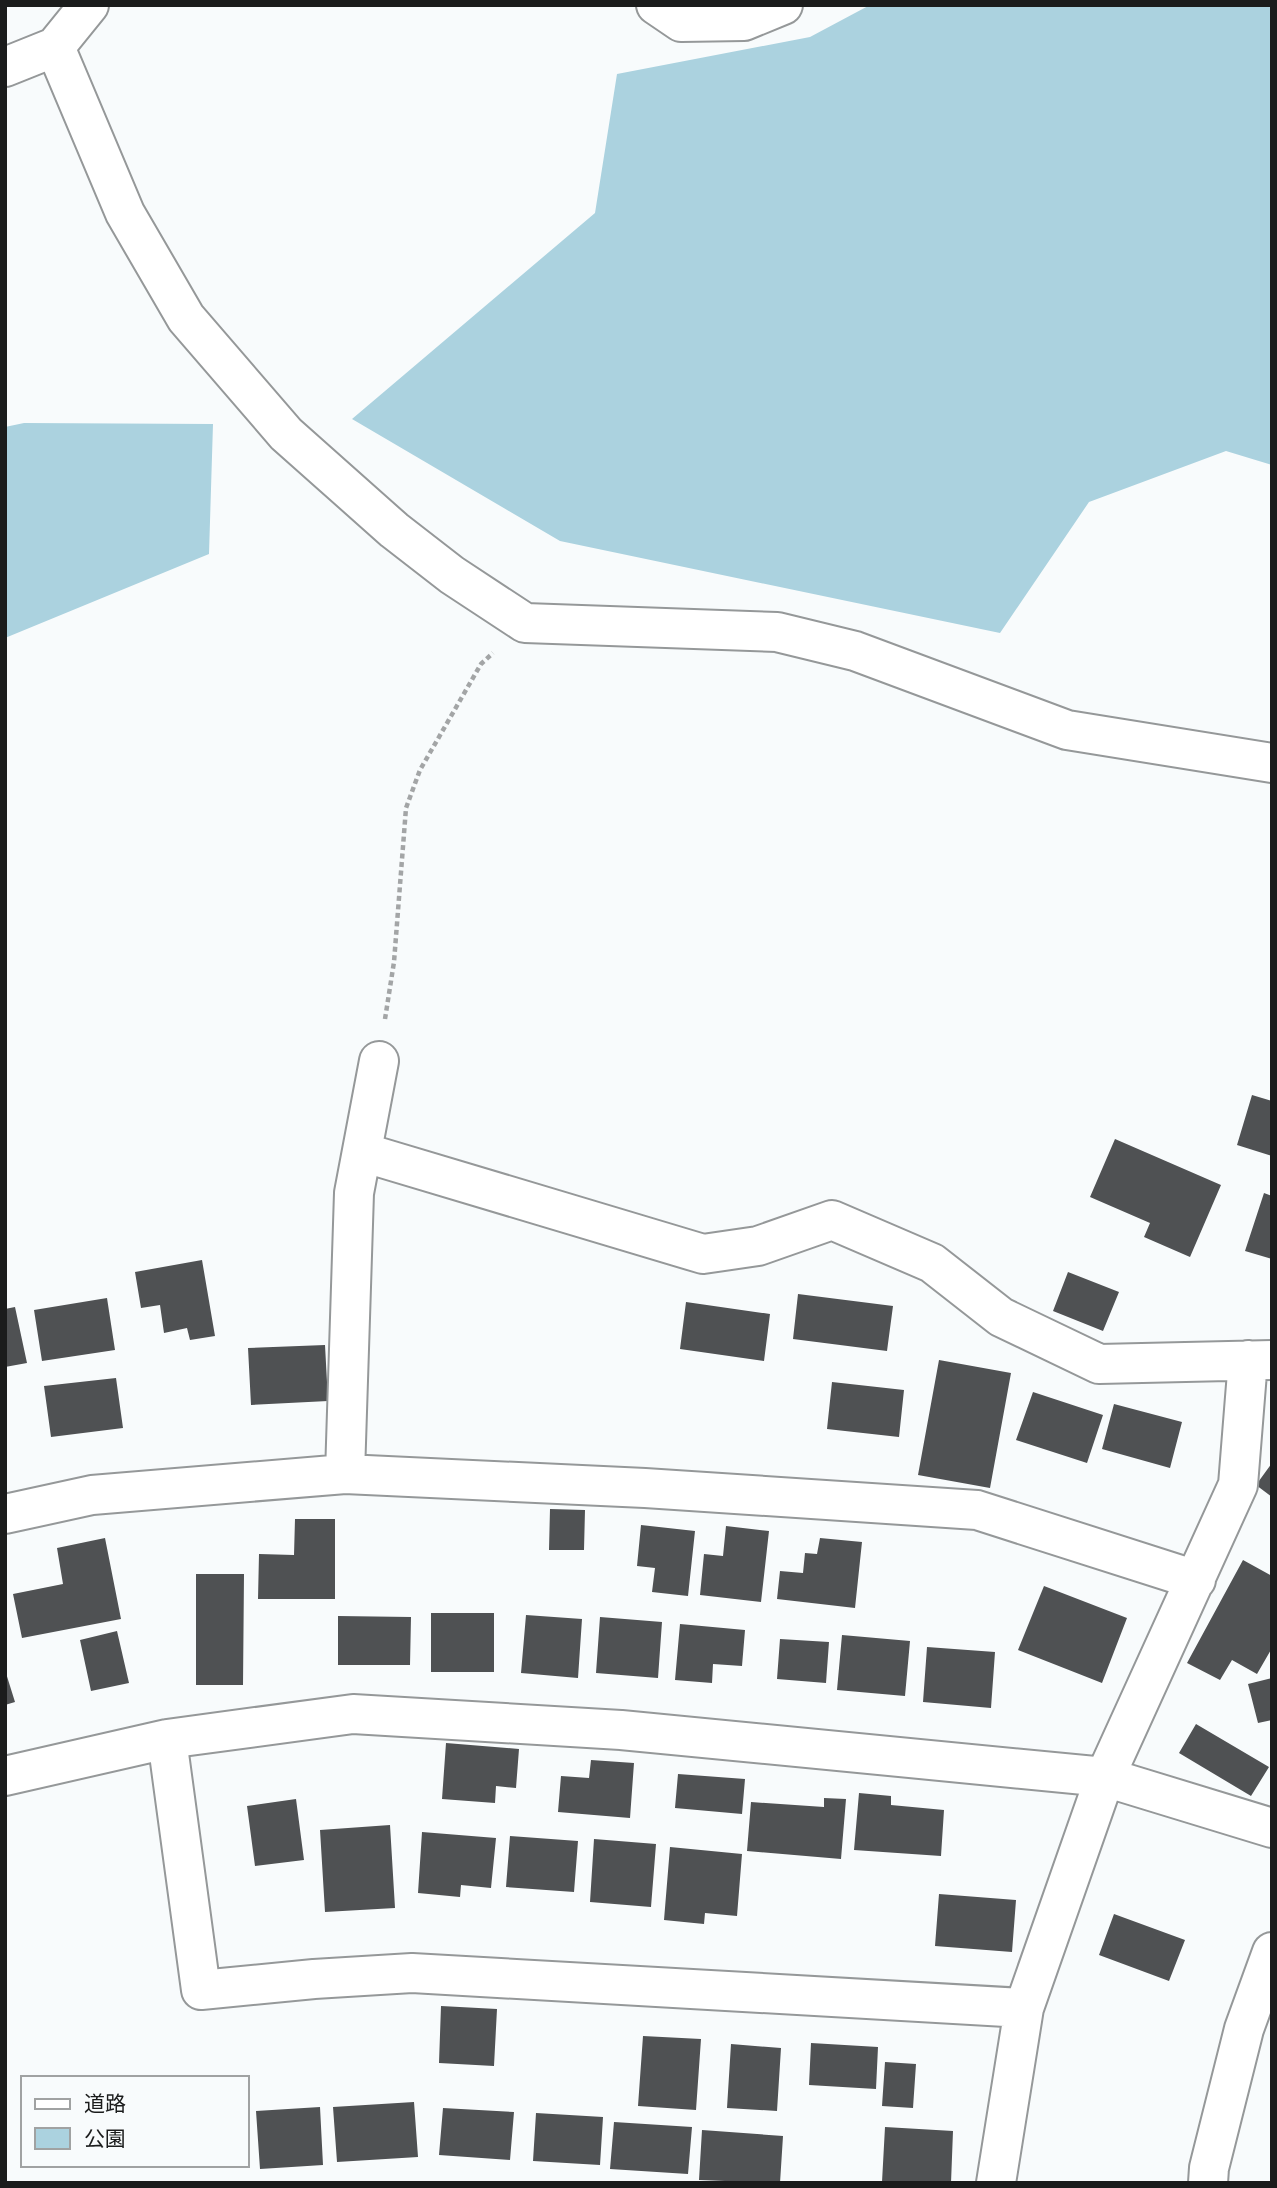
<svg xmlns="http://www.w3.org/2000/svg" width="1277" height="2188" font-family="'Noto Sans','Noto Sans JP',sans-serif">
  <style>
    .green { fill: #abd2df }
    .building { fill: #4f5153 }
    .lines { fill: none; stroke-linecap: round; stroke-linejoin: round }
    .minor-casing { stroke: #959899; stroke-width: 42 }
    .path { stroke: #a3a5a6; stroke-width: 4.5; stroke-dasharray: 5 3.5; stroke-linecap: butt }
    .minor { stroke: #fff; stroke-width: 38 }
  </style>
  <rect width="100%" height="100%" fill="#f8fbfc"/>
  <path class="green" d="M 870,5 L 1272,5 L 1272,465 L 1226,451 L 1089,502 L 1000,633 L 560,541 L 352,419 L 595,213 L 617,74 L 810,37 Z
    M 24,423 L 213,424 L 209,554 L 5,638 L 5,427 Z"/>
  <path class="building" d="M 1252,1095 L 1272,1101 L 1272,1156 L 1237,1145 Z
    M 1115,1139 L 1221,1185 L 1190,1257 L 1144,1237 L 1150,1223 L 1090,1197 Z
    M 1264,1193 L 1272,1196 L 1272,1259 L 1245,1251 Z
    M 202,1260 L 215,1336 L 190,1340 L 187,1328 L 164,1333 L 160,1305 L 141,1308 L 135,1272 Z
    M 1068,1272 L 1119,1292 L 1103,1331 L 1053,1311 Z
    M 798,1294 L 893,1306 L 887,1351 L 793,1339 Z
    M 107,1298 L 115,1350 L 42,1361 L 34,1310 Z
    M 686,1302 L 770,1314 L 764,1361 L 680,1349 Z
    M 15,1307 L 27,1363 L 5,1367 L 5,1309 Z
    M 325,1345 L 328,1401 L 251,1405 L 248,1348 Z
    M 939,1360 L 1011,1373 L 990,1488 L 918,1475 Z
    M 116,1378 L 123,1428 L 51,1437 L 44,1386 Z
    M 832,1382 L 904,1390 L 899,1437 L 827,1429 Z
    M 1033,1392 L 1103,1415 L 1087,1463 L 1016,1440 Z
    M 1114,1404 L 1182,1422 L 1170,1468 L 1102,1449 Z
    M 1272,1463 L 1272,1497 L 1256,1485 Z
    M 550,1509 L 585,1510 L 584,1550 L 549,1550 Z
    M 295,1519 L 335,1519 L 335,1599 L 258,1599 L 259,1554 L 294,1555 Z
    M 641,1525 L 695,1531 L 688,1596 L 652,1592 L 655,1568 L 637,1566 Z
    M 726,1526 L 769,1531 L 761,1602 L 700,1595 L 704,1554 L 723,1556 Z
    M 105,1538 L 121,1619 L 22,1638 L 13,1594 L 63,1584 L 57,1548 Z
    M 820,1538 L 862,1542 L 855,1608 L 777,1599 L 780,1571 L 803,1573 L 805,1553 L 817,1554 Z
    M 1243,1560 L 1272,1576 L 1272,1648 L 1257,1674 L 1232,1660 L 1220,1680 L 1187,1663 Z
    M 196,1574 L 244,1574 L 243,1685 L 196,1685 Z
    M 1044,1586 L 1127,1618 L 1102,1683 L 1018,1650 Z
    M 431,1613 L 494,1613 L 494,1672 L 431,1672 Z
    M 526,1615 L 582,1619 L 578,1678 L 521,1673 Z
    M 338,1616 L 411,1617 L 410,1665 L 338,1665 Z
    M 600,1617 L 662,1622 L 658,1678 L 596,1673 Z
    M 680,1624 L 745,1630 L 742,1666 L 713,1664 L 712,1683 L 675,1680 Z
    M 117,1631 L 129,1683 L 91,1691 L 80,1640 Z
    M 842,1635 L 910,1641 L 905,1696 L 837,1690 Z
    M 780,1639 L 829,1642 L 826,1683 L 777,1679 Z
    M 927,1647 L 995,1652 L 991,1708 L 923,1702 Z
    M 5,1670 L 15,1702 L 5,1705 Z
    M 1272,1678 L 1272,1720 L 1258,1723 L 1248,1684 Z
    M 1196,1724 L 1269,1767 L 1251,1796 L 1179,1753 Z
    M 446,1743 L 519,1749 L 516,1788 L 496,1786 L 495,1803 L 442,1799 Z
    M 591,1760 L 634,1763 L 630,1818 L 558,1812 L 561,1776 L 589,1778 Z
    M 678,1774 L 745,1779 L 742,1814 L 675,1808 Z
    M 859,1793 L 891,1796 L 891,1805 L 944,1810 L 941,1856 L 854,1850 Z
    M 824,1798 L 846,1799 L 841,1859 L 747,1851 L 751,1802 L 824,1807 Z
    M 296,1799 L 304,1860 L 255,1866 L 247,1806 Z
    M 390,1825 L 395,1908 L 325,1912 L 320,1830 Z
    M 422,1832 L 496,1838 L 491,1888 L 461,1885 L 460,1897 L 418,1893 Z
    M 510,1836 L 578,1841 L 574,1892 L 506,1887 Z
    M 594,1839 L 656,1844 L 651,1907 L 590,1902 Z
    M 670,1847 L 742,1854 L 737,1916 L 705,1913 L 704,1924 L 664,1920 Z
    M 939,1894 L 1016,1900 L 1012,1952 L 935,1946 Z
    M 1114,1914 L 1185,1940 L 1169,1981 L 1099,1955 Z
    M 441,2006 L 497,2009 L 494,2066 L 439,2063 Z
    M 643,2036 L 701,2039 L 696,2110 L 638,2106 Z
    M 811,2043 L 878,2047 L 876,2089 L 809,2085 Z
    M 731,2044 L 781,2048 L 777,2111 L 727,2108 Z
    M 885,2062 L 916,2064 L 913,2108 L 882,2106 Z
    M 414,2102 L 418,2157 L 337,2162 L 333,2107 Z
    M 320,2107 L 323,2165 L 260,2169 L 256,2111 Z
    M 443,2108 L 514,2112 L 510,2160 L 439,2155 Z
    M 536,2113 L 603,2117 L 600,2165 L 533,2161 Z
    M 614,2122 L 692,2127 L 688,2174 L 610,2169 Z
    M 885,2127 L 953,2131 L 951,2183 L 882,2182 Z
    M 702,2130 L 783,2136 L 780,2183 L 699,2180 Z"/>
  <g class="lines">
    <g class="minor-casing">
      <path id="minor" d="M 656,5 L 681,22 L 744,21 L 783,5
        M 55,47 L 125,213 L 186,318 L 286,434 L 394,530 L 452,575 L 525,623 L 777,632 L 855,651 L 1067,730 L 1272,763
        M 5,67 L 55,47 L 89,5
        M 362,1152 L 703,1254 L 758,1246 L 832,1220 L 932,1263 L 1001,1317 L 1099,1364 L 1272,1360
        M 345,1474 L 354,1193 L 379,1061
        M 5,1514 L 92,1495 L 345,1474 L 645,1488 L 977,1510 L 1196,1580
        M 167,1739 L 201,1990 L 314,1979 L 412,1973 L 1024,2008
        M 5,1776 L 167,1739 L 353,1714 L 621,1730 L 1105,1777 L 1272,1828
        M 996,2183 L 1024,2008 L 1105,1777 L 1238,1485 L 1248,1360
        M 1208,2183 L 1209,2168 L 1244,2029 L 1272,1952"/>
    </g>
    <path class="path" d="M 385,1019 L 394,962 L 406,808 L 420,770 L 481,664 L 493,653"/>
    <use href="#minor" class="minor"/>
  </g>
  <rect width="1277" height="2188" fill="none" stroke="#1b1c1c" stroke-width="14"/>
  <rect x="21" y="2076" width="228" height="91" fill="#f8fbfc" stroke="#a0a2a2" stroke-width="2"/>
  <rect x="35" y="2099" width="35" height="10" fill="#ffffff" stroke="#a0a2a2" stroke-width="2"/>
  <text x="84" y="2111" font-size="21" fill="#1b1c1c">道路</text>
  <rect x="35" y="2128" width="35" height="21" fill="#abd2df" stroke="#a0a2a2" stroke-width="2"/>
  <text x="84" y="2146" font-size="21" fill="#1b1c1c">公園</text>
</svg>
